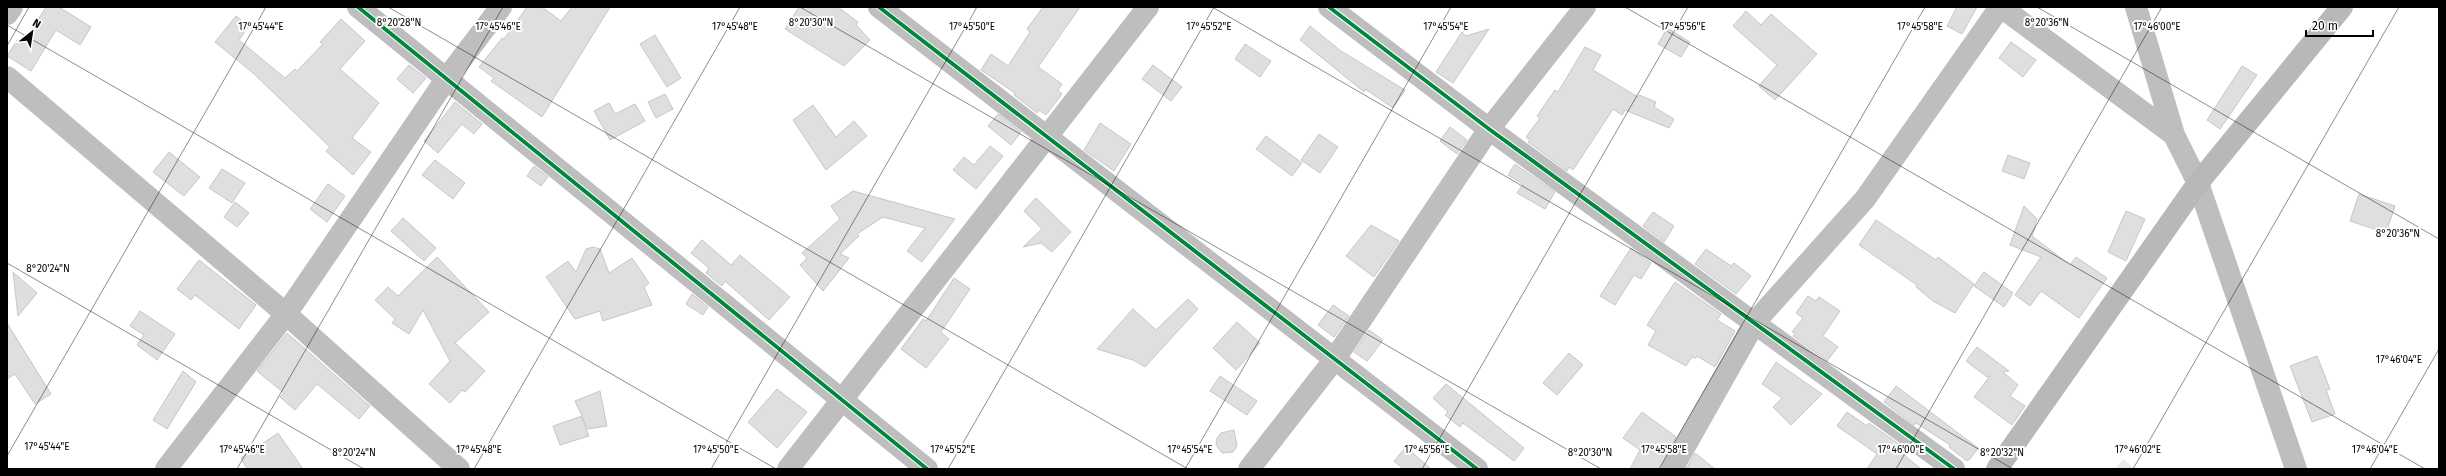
<svg xmlns="http://www.w3.org/2000/svg" width="2446" height="476" font-family="'Fira Sans',sans-serif">
  <style>
    .green { fill: #ececec }
    .building { fill: #dfdfdf; stroke: #c7c7c7 }
    .lines { fill: none; stroke-linecap: round; stroke-linejoin: round }
    .minor { stroke: #bebebe; stroke-width: 22 }
    .secondary { stroke: #b8b8b8; stroke-width: 22 }
    .cycleway-casing { stroke: #fff; stroke-width: 6 }
    .cycleway { stroke: #00873e; stroke-width: 4 }
    .ticks { fill: none; stroke: #000; stroke-width: 1; stroke-opacity: 0.45 }
    .ticks-label { font-size: 10px; text-anchor: middle; fill: #000; stroke: #fff; stroke-width: 4; stroke-linejoin: round; paint-order: stroke }
  </style>
  <rect width="100%" height="100%" fill="#fff"/>
  <path class="green" d="M 2123,459 L 2135,469 L 2115,469 Z"/>
  <path class="building" d="M 46,7 L 59,7 L 91,27 L 80,45 L 56,30 L 31,71 L 7,56 L 17,40 L 23,44 Z
    M 527,7 L 542,7 L 561,21 L 572,7 L 610,7 L 542,117 L 491,81 L 494,78 L 479,67 L 502,38 L 504,39 Z
    M 799,7 L 838,7 L 858,22 L 856,25 L 870,40 L 844,66 L 785,29 Z
    M 1043,7 L 1080,7 L 1038,67 L 1062,84 L 1058,90 L 1062,94 L 1046,115 L 1039,110 L 1037,113 L 1014,95 L 1015,93 L 981,70 L 991,54 L 1008,66 L 1030,32 L 1027,29 Z
    M 1957,7 L 1977,7 L 1962,34 L 1947,26 Z
    M 1746,11 L 1761,25 L 1771,14 L 1817,54 L 1775,100 L 1759,86 L 1777,65 L 1733,26 Z
    M 236,16 L 249,26 L 239,40 L 285,78 L 295,69 L 297,71 L 323,44 L 320,42 L 341,19 L 365,41 L 340,69 L 379,103 L 352,138 L 371,152 L 353,175 L 326,151 L 330,147 L 253,73 L 215,42 Z
    M 1310,26 L 1341,51 L 1405,90 L 1393,108 L 1365,89 L 1364,92 L 1300,40 Z
    M 1667,28 L 1690,42 L 1681,57 L 1658,44 Z
    M 1489,29 L 1453,83 L 1436,72 L 1462,32 L 1466,36 Z
    M 655,35 L 681,78 L 667,87 L 640,44 Z
    M 2011,42 L 2036,60 L 2023,77 L 1999,58 Z
    M 1245,44 L 1271,61 L 1260,77 L 1235,59 Z
    M 1585,47 L 1601,55 L 1593,70 L 1638,97 L 1639,95 L 1656,102 L 1654,107 L 1674,119 L 1669,128 L 1625,110 L 1622,115 L 1613,109 L 1573,170 L 1569,167 L 1567,171 L 1528,142 L 1530,140 L 1526,137 L 1540,118 L 1537,116 L 1555,90 L 1558,92 Z
    M 409,65 L 426,78 L 413,93 L 397,79 Z
    M 1153,65 L 1182,87 L 1171,101 L 1142,79 Z
    M 2242,66 L 2257,75 L 2220,129 L 2207,120 Z
    M 665,94 L 673,109 L 656,118 L 648,102 Z
    M 455,102 L 482,124 L 474,134 L 462,124 L 438,153 L 424,141 Z
    M 609,103 L 615,114 L 635,104 L 645,121 L 610,140 L 594,111 Z
    M 813,105 L 836,137 L 854,121 L 867,136 L 826,170 L 793,120 Z
    M 998,114 L 1021,132 L 1011,145 L 988,126 Z
    M 1100,123 L 1131,144 L 1114,171 L 1084,150 Z
    M 1450,127 L 1467,140 L 1457,154 L 1440,141 Z
    M 1319,134 L 1338,147 L 1320,173 L 1301,160 Z
    M 1266,136 L 1302,163 L 1292,176 L 1256,149 Z
    M 990,146 L 1003,156 L 976,189 L 953,170 L 964,157 L 974,165 Z
    M 169,152 L 200,177 L 184,196 L 153,172 Z
    M 2008,155 L 2030,163 L 2024,179 L 2002,171 Z
    M 435,160 L 465,183 L 453,199 L 422,175 Z
    M 1515,164 L 1555,192 L 1545,209 L 1517,193 L 1523,184 L 1508,175 Z
    M 534,166 L 548,177 L 541,186 L 527,176 Z
    M 222,169 L 245,183 L 232,203 L 209,188 Z
    M 328,184 L 345,196 L 327,222 L 310,209 Z
    M 853,191 L 955,219 L 922,262 L 907,251 L 925,228 L 883,217 L 857,234 L 859,236 L 840,254 L 849,258 L 823,291 L 800,265 L 807,258 L 802,253 L 840,219 L 831,206 Z
    M 2359,194 L 2395,206 L 2386,233 L 2350,221 Z
    M 1036,198 L 1071,232 L 1052,252 L 1041,243 L 1023,247 L 1042,229 L 1024,211 Z
    M 235,202 L 249,213 L 237,227 L 224,217 Z
    M 2024,206 L 2037,219 L 2032,236 L 2070,265 L 2076,257 L 2107,278 L 2079,318 L 2041,291 L 2030,306 L 2015,295 L 2041,257 L 2010,245 Z
    M 2126,211 L 2145,219 L 2126,261 L 2108,252 Z
    M 1653,212 L 1674,226 L 1664,242 L 1643,226 Z
    M 403,218 L 436,248 L 424,261 L 391,231 Z
    M 1876,220 L 1936,260 L 1938,257 L 1974,284 L 1955,313 L 1933,301 L 1916,287 L 1917,285 L 1859,245 Z
    M 1371,225 L 1399,241 L 1374,277 L 1346,256 Z
    M 702,240 L 731,265 L 740,255 L 790,297 L 769,320 L 725,281 L 722,286 L 706,273 L 709,268 L 691,253 Z
    M 593,247 L 600,249 L 609,273 L 632,258 L 649,283 L 644,287 L 652,305 L 603,321 L 600,311 L 575,319 L 546,277 L 568,261 L 576,272 L 586,249 Z
    M 1631,248 L 1651,263 L 1641,279 L 1634,275 L 1615,305 L 1600,296 Z
    M 1706,249 L 1731,266 L 1734,263 L 1751,276 L 1736,294 L 1695,264 Z
    M 437,257 L 489,312 L 455,343 L 485,371 L 465,392 L 462,390 L 450,403 L 429,384 L 450,361 L 423,310 L 409,334 L 392,323 L 395,319 L 375,300 L 388,287 L 398,296 Z
    M 199,260 L 256,305 L 239,329 L 195,295 L 191,300 L 177,289 Z
    M 13,272 L 37,293 L 18,316 Z
    M 1984,272 L 2013,293 L 2004,307 L 1974,286 Z
    M 954,278 L 970,289 L 941,332 L 949,339 L 926,368 L 901,349 L 923,319 L 926,321 Z
    M 1675,282 L 1721,314 L 1717,320 L 1735,331 L 1715,367 L 1697,356 L 1696,358 L 1692,357 L 1686,366 L 1648,345 L 1656,331 L 1647,325 Z
    M 692,294 L 708,307 L 703,315 L 686,304 Z
    M 1808,296 L 1816,301 L 1819,297 L 1840,311 L 1823,336 L 1838,347 L 1827,361 L 1793,336 L 1795,333 L 1792,332 L 1803,318 L 1796,313 Z
    M 1188,299 L 1198,309 L 1145,367 L 1133,360 L 1097,349 L 1133,309 L 1156,330 Z
    M 1333,305 L 1349,316 L 1334,337 L 1318,325 Z
    M 140,311 L 175,334 L 157,360 L 137,345 L 144,335 L 130,326 Z
    M 1237,322 L 1260,343 L 1236,370 L 1213,348 Z
    M 7,323 L 51,394 L 35,404 L 15,374 L 7,379 Z
    M 1369,330 L 1383,340 L 1367,361 L 1354,352 Z
    M 287,333 L 370,406 L 359,419 L 317,384 L 295,410 L 280,397 L 284,393 L 257,371 Z
    M 1977,347 L 2009,371 L 2003,372 L 2018,385 L 2010,396 L 2025,406 L 2012,425 L 1974,397 L 1990,376 L 1987,377 L 1966,361 Z
    M 1569,353 L 1583,365 L 1557,395 L 1543,383 Z
    M 2317,356 L 2330,389 L 2326,390 L 2335,414 L 2312,422 L 2290,366 Z
    M 1776,362 L 1822,394 L 1791,425 L 1773,407 L 1782,398 L 1762,384 Z
    M 183,371 L 196,382 L 167,429 L 153,420 Z
    M 1220,376 L 1257,401 L 1247,415 L 1210,391 Z
    M 1446,384 L 1524,448 L 1514,461 L 1463,423 L 1460,427 L 1445,415 L 1448,412 L 1433,398 Z
    M 1896,386 L 1978,448 L 1970,459 L 1967,461 L 1949,447 L 1950,445 L 1916,423 L 1914,425 L 1884,402 Z
    M 777,389 L 807,412 L 777,448 L 748,422 Z
    M 600,391 L 607,426 L 588,429 L 582,417 L 589,436 L 560,445 L 553,426 L 582,416 L 575,401 Z
    M 1642,412 L 1676,437 L 1660,469 L 1630,469 L 1640,450 L 1623,438 Z
    M 1847,412 L 1867,426 L 1869,423 L 1900,445 L 1897,449 L 1921,469 L 1867,469 L 1877,454 L 1837,426 Z
    M 1234,430 L 1237,446 L 1233,452 L 1222,453 L 1216,445 L 1217,438 L 1221,433 Z
    M 278,433 L 303,469 L 247,469 L 241,458 Z
    M 1406,447 L 1431,469 L 1404,469 L 1394,461 Z
    M 1695,453 L 1715,469 L 1686,469 Z"/>
  <g class="lines">
    <path class="minor" d="M 358,7 L 927,469
      M 879,7 L 1477,469
      M 1329,7 L 1489,129 L 1954,469
      M 2001,7 L 2174,135
      M 2136,7 L 2174,135 L 2198,183 L 2296,469
      M 7,14 L 12,7
      M 7,77 L 286,314 L 459,469
      M 166,469 L 286,314 L 447,78 L 501,7
      M 788,469 L 1148,7
      M 1249,469 L 1334,360 L 1489,129 L 1585,7
      M 1672,469 L 1755,322 L 1865,199 L 2000,7"/>
    <path class="secondary" d="M 1997,469 L 2198,183 L 2342,7"/>
    <g class="cycleway-casing">
      <path id="cycleway" d="M 358,7 L 927,469
        M 879,7 L 1477,469
        M 1329,7 L 1489,129 L 1954,469"/>
    </g>
    <use href="#cycleway" class="cycleway"/>
  </g>
  <path class="ticks" d="M 388,7 L 1188,469M 800,7 L 1601,469M 1212,7 L 2013,469M 1625,7 L 2425,469M 2037,7 L 2439,239M 7,25 L 776,469M 7,46 L 29,7M 7,263 L 364,469M 7,456 L 266,7M 237,469 L 503,7M 474,469 L 740,7M 711,469 L 977,7M 948,469 L 1214,7M 1185,469 L 1451,7M 1422,469 L 1688,7M 1659,469 L 1925,7M 1896,469 L 2162,7M 2133,469 L 2399,7M 2370,469 L 2439,349"/>
  <g class="ticks-label">
    <text x="399" y="26">8°20'28"N</text>
    <text x="811" y="26">8°20'30"N</text>
    <text x="2047" y="26">8°20'36"N</text>
    <text x="1446" y="30">17°45'54"E</text>
    <text x="1683" y="30">17°45'56"E</text>
    <text x="1920" y="30">17°45'58"E</text>
    <text x="261" y="30">17°45'44"E</text>
    <text x="498" y="30">17°45'46"E</text>
    <text x="735" y="30">17°45'48"E</text>
    <text x="972" y="30">17°45'50"E</text>
    <text x="1209" y="30">17°45'52"E</text>
    <text x="2157" y="30">17°46'00"E</text>
    <text x="2398" y="237">8°20'36"N</text>
    <text x="48" y="272">8°20'24"N</text>
    <text x="2399" y="363">17°46'04"E</text>
    <text x="47" y="450">17°45'44"E</text>
    <text x="242" y="453">17°45'46"E</text>
    <text x="479" y="453">17°45'48"E</text>
    <text x="716" y="453">17°45'50"E</text>
    <text x="953" y="453">17°45'52"E</text>
    <text x="1190" y="453">17°45'54"E</text>
    <text x="1427" y="453">17°45'56"E</text>
    <text x="1664" y="453">17°45'58"E</text>
    <text x="1901" y="453">17°46'00"E</text>
    <text x="2138" y="453">17°46'02"E</text>
    <text x="2375" y="453">17°46'04"E</text>
    <text x="354" y="456">8°20'24"N</text>
    <text x="1590" y="456">8°20'30"N</text>
    <text x="2002" y="456">8°20'32"N</text>
  </g>
  <rect width="2446" height="476" fill="none" stroke="#000000" stroke-width="16"/>
  <g transform="translate(32 32) rotate(30)" stroke="#ffffff" stroke-width="3" paint-order="stroke">
  <path d="M0-3L7 15L0 10L-7 15Z" fill="#000000"/>
  <text y="-6" font-size="11" font-weight="bold" text-anchor="middle" fill="#000000">N</text>
  </g>
  <path d="M2306 30v6h67v-6" fill="none" stroke="#000000" stroke-width="2"/>
  <text x="2312" y="30" font-size="12" fill="#000000" stroke="#ffffff" stroke-width="3" paint-order="stroke">20 m</text>
</svg>
